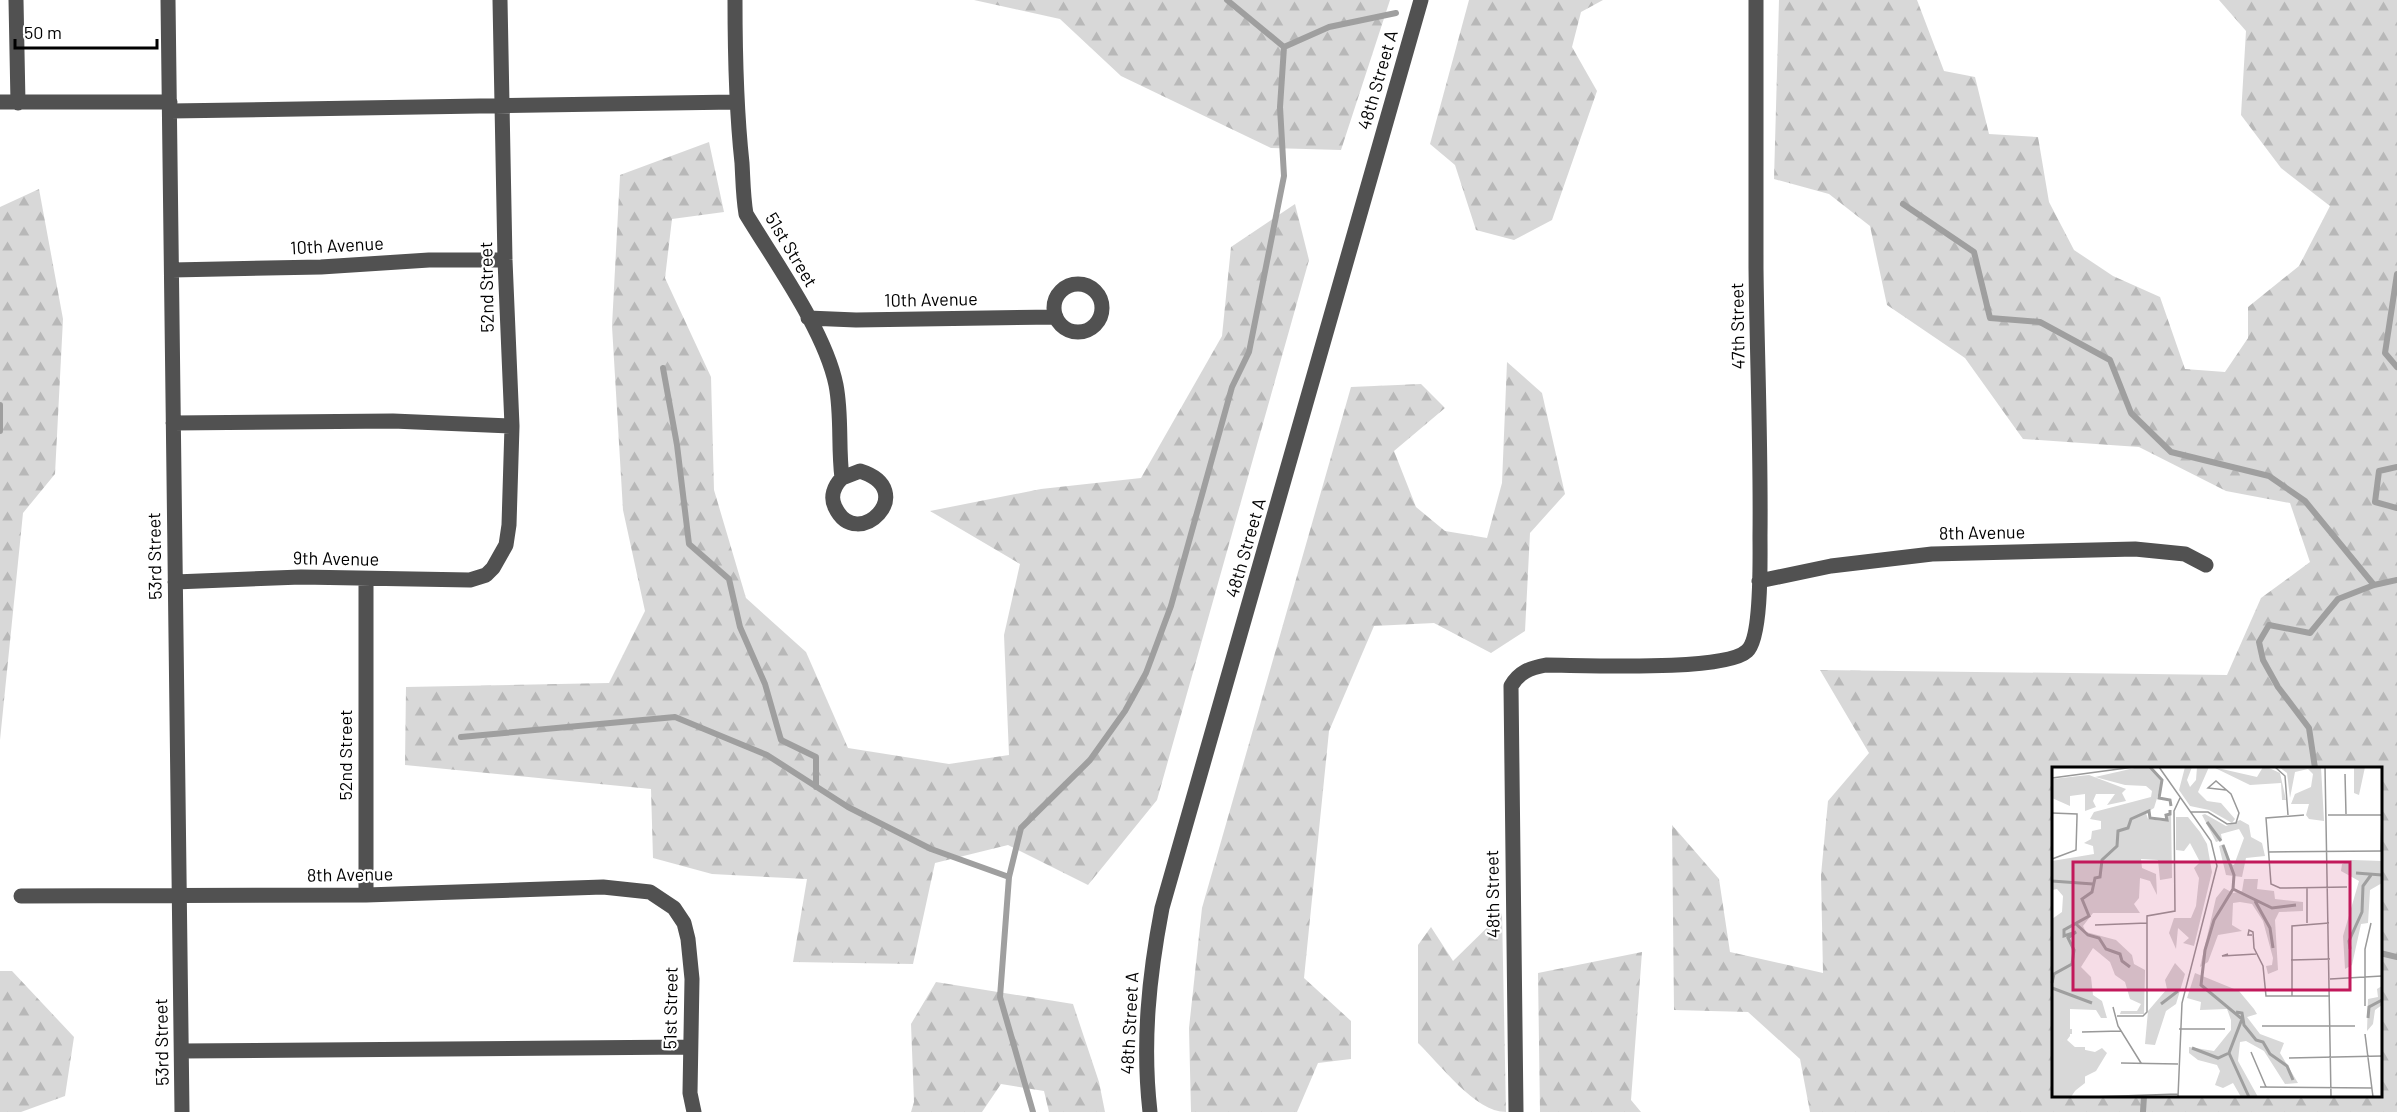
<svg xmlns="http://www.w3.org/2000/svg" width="2397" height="1112" font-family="Barlow,sans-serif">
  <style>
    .forest { fill: url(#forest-firs); fill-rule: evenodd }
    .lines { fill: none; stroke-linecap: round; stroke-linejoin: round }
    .stream { stroke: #9f9f9f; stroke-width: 6 }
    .minor { stroke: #515151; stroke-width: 15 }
    .labels { text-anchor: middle; stroke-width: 4.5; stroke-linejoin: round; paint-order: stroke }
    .street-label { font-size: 18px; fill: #000; stroke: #fff }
    .inset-river { fill: none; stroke: #9f9f9f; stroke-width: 3 }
    .inset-road { fill: none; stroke: #999; stroke-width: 1.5 }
    .view { fill: #c2185b; fill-opacity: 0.15; stroke: #c2185b; stroke-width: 3 }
    .inset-edge { fill: none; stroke: #000; stroke-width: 3 }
  </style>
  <defs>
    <pattern id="forest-firs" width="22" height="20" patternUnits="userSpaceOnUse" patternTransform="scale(1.5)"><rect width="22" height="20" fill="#d8d8d8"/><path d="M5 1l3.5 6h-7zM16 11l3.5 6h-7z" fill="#b8b8b8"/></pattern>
  </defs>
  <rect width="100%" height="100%" fill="#fff"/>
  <path class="forest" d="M 974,0 L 1390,0 L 1341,150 L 1271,148 L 1121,76 L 1060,19 Z
    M 1469,0 L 1603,0 L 1581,12 L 1572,47 L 1597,91 L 1552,220 L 1514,240 L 1476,230 L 1455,165 L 1430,144 Z
    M 1779,0 L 1917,0 L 1944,71 L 1975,77 L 1989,134 L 2038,137 L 2049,202 L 2074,250 L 2113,276 L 2160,297 L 2185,369 L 2225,372 L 2248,338 L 2248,307 L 2299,266 L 2330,206 L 2281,168 L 2241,115 L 2246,31 L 2219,0 L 2397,0 L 2397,1112 L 1810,1112 L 1800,1059 L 1748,1012 L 1674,1010 L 1672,825 L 1719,879 L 1730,952 L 1823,973 L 1821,875 L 1828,801 L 1869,753 L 1820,670 L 2227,675 L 2261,598 L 2310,562 L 2290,503 L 2226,491 L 2139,447 L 2023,439 L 1965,358 L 1887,305 L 1870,226 L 1829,194 L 1774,179 ZM 2054,768 L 2380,768 L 2380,1096 L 2054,1096 Z
    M 709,142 L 724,212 L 672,219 L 665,278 L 711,377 L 714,490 L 746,598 L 806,652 L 848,748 L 949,764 L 1009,755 L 1004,635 L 1020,564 L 930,511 L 1041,489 L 1141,478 L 1222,336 L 1231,247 L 1295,204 L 1309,260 L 1157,800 L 1088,885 L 1008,845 L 935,863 L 913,964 L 793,962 L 807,879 L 712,874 L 653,858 L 651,789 L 405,765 L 406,687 L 609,683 L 645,611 L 623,510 L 612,326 L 620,175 Z
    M 39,189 L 63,319 L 55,474 L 23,513 L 0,740 L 0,207 Z
    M 1507,362 L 1542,393 L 1565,494 L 1530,533 L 1525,631 L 1491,653 L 1434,623 L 1374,626 L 1329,731 L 1304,978 L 1351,1021 L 1351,1059 L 1318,1063 L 1297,1112 L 1191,1112 L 1189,1028 L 1202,908 L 1351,387 L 1421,384 L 1445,408 L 1394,451 L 1416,507 L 1445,531 L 1487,538 L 1502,483 Z
    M 1502,913 L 1506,1112 C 1475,1112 1440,1064 1418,1043 L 1418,945 L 1431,927 L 1453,961 Z
    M 1642,952 L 1631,1100 L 1641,1112 L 1540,1112 L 1538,973 Z
    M 0,971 L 12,971 L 74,1037 L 65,1096 L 21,1112 L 0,1112 Z
    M 936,982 L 1073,1004 L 1099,1082 L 1105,1112 L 1049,1112 L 1044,1091 L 1001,1084 L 982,1112 L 911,1112 L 914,1102 L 911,1024 Z"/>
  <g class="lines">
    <path class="stream" d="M 1284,47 L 1329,27 L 1396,13
      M 1903,204 L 1974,252 L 1990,318 L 2040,322 L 2110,360 L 2131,413 L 2171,452 L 2269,476 L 2305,501 L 2374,585
      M 2397,274 L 2385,353 L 2397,367
      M 663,368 L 677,445 L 689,544 L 729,579 L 740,627 L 765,684 L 781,740 L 816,757 L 816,787
      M 0,405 L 0,431
      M 2397,467 L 2379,471 L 2375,502 L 2397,508
      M 461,737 L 675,717 L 767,755 L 848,807 L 931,849 L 1009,877
      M 2315,768 L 2309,728 L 2278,687 L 2263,660 L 2259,642 L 2269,625 L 2310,633 L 2338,599 L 2374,585 L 2397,580
      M 2380,953 L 2397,957
      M 1033,1112 L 1000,997 L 1009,877 L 1021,828 L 1090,760 L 1125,711 L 1146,673 L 1171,606 L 1232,387 L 1249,352 L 1284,176 L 1280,107 L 1284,47 L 1227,0
      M 2143,1112 L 2144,1096"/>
    <path class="minor" d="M 16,0 L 18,103
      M 168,0 L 182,1112
      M 735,0 C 735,55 736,108 742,163 C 743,180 743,196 746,214 C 775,262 825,331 836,385 C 842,416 838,447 842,478 C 834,486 830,497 835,507 C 857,554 921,490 860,471 L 842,478
      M 0,102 L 170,102
      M 170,111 L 735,102
      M 172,270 L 321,267 L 429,260 L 505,260
      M1054 308a24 24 0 1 1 48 0a24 24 0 1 1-48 0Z
      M 808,318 L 856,320 L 1056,317
      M 173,423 L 393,421 L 512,426
      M 366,580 L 366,895
      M 1759,581 L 1831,566 L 1932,554 L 2135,549 L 2185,554 L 2206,565
      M 175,582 L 301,577 L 470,580 L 486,575 L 493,568 L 506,545 L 509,525 L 512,426 L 505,260 L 500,0
      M 21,896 L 366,895 L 603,887 L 650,892 L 674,908 L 684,923 L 688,939 L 692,979 L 690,1093 L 694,1112
      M 182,1051 L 689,1047
      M 1150,1112 C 1142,1042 1149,976 1162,908 L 1421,0
      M 1516,1112 L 1511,686 C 1519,672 1530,668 1546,665 C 1582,665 1725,672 1747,651 C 1762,638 1760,557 1760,536 C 1761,446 1757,357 1756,268 C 1756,179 1756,89 1756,0"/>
  </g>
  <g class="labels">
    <g class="street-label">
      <text transform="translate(1378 80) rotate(-74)" y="6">48th Street A</text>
      <text transform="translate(337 246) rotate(-3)" y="6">10th Avenue</text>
      <text transform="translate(791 250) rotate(59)" y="6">51st Street</text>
      <text transform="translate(487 287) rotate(-91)" y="6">52nd Street</text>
      <text transform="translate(931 300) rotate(-1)" y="6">10th Avenue</text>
      <text transform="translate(1738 326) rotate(-91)" y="6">47th Street</text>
      <text transform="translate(1982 533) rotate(-1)" y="6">8th Avenue</text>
      <text transform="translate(1246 548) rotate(-74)" y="6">48th Street A</text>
      <text transform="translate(155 556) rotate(-91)" y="6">53rd Street</text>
      <text transform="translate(336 559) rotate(1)" y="6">9th Avenue</text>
      <text transform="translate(346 755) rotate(-90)" y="6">52nd Street</text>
      <text transform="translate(350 875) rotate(-1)" y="6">8th Avenue</text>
      <text transform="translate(1493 894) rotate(-91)" y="6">48th Street</text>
      <text transform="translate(671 1008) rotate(-89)" y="6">51st Street</text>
      <text transform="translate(1130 1023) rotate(-87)" y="6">48th Street A</text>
      <text transform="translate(162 1042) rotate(-91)" y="6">53rd Street</text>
    </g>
  </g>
  <g transform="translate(2052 767)">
    <rect width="330" height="330" fill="#fff"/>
    <path d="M 87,0 L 98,0 L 110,15 L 102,41 L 94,46 L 96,52 L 111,54 L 119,45 L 120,111 L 108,113 L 106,93 L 89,92 L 90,101 L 104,107 L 105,128 L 98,114 L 88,111 L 87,131 L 82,137 L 88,146 L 41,146 L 31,159 L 34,165 L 64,173 L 80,188 L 82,197 L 93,203 L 92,247 L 68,247 L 69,244 L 85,244 L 89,237 L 78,232 L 73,215 L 63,208 L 58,195 L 41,181 L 29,200 L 39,210 L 41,228 L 50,234 L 55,251 L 49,251 L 44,243 L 18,242 L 18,269 L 15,273 L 24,281 L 43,285 L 50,281 L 55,286 L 44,304 L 32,310 L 19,330 L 0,330 L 0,152 L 10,145 L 11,129 L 5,122 L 0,123 L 0,94 L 42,87 L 41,79 L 32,76 L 39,72 L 40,64 L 49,62 L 49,54 L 38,52 L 42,45 L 99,30 L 100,24 L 94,19 L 73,18 L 43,10 ZM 133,0 L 140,0 L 135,13 L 138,20 L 144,13 L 145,0 L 157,0 L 146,25 L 155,34 L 169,36 L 183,52 L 180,56 L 157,43 L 138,39 L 127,23 ZM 161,0 L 205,10 L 211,0 L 215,0 L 228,6 L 234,33 L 230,33 L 229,16 L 198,18 ZM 227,0 L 269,0 L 272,54 L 257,52 L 254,48 L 257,37 L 239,37 L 243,27 L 259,20 L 261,7 L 256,2 L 243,5 L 238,31 L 235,6 ZM 302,0 L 313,0 L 307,28 L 302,26 ZM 37,8 L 74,22 L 70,26 L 74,34 L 55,38 L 63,27 L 44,27 L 41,34 L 44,40 L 33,44 L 33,27 L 18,29 L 18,39 L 0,31 L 0,12 ZM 153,47 L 174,59 L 188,53 L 197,58 L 199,70 L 210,76 L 213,89 L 194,91 L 190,110 L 174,108 L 167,79 L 172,77 L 177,97 L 182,98 L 192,71 L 187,62 L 169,67 L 170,73 L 164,75 L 150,48 ZM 124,50 L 136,50 L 148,65 L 155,77 L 160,105 L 142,179 L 131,176 L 137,171 L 126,161 L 124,182 L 117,166 L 122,151 L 139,151 L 144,139 L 147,111 L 142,101 L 148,95 L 138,76 L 132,84 L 124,83 ZM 300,93 L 330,94 L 330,116 L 318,123 L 316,156 L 309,157 L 300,198 L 293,202 L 291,169 L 307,114 L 289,104 L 290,97 ZM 192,112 L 206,112 L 205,122 L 222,124 L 223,132 L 251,135 L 251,144 L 227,145 L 223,153 L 226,203 L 216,207 L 214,199 L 220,198 L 221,191 L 211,154 L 200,137 L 188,135 L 181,136 L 180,158 L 190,164 L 166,168 L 156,195 L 148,200 L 164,131 L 172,121 L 181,126 L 190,124 ZM 123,196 L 133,207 L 124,237 L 114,244 L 103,278 L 93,277 L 96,244 L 115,222 L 113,213 ZM 143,206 L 187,224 L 202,242 L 205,247 L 195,250 L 208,267 L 232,276 L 228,286 L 246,316 L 233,317 L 212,284 L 194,274 L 188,275 L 186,294 L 206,330 L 189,330 L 181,316 L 171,321 L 163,318 L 168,304 L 165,298 L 146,293 L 137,286 L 137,280 L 162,284 L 179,263 L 179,253 L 175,242 L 148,243 L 149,235 L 135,231 ZM 330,219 L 330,238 L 323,243 L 321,257 L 315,264 L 316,232 L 326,230 L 325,222 Z" fill="#d8d8d8"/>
    <path d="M 11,246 L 11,262 L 20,262 L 20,267 L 11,267 L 10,280 L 33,280 L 33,316 L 15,330 L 0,330 L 0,247 Z" fill="#d8d8d8"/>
    <path class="inset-river" d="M 98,0 L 110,13 L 107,31 L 118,33 L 119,39M 155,55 L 169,74M 171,78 L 182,108 L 181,122 L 162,153 L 153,183 L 149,218 L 190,252 L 177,286 L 197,330M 304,106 L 330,108M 0,114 L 41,117M 181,122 L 220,141 L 244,138M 203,134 L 218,161 L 221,181M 24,157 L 36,168 L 47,171 L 54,182 L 68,187 L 70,194 L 78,200M 298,182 L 297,174 L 310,145 L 311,119 L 319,108M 0,216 L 2,207 L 20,197 L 22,183 L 16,171 L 24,165 L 12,169 L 12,163 L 37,149 L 30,132 L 40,125 L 43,111 L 48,110 L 50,93 L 65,79 L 66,64 L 76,61 L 79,52 L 97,44 L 98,51 L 115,53 L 114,48 L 118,47 L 118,43M 0,221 L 40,236M 109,237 L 126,224M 184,245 L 190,246 L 192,258 L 204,273 L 211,275 L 218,287 L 235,299 L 241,313M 316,251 L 317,240 L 330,233M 140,281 L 166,291 L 177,286"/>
    <path class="inset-road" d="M 107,0 L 159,74 L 165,99 L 130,236 L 126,330M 223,0 L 233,9 L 236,48M 273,0 L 279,330M 293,7 L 294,47M 0,11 L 82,0M 139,45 L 156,45 L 175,57 L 184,56 L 187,46 L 179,27 L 164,14 L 156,21 L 174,23M 0,46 L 25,47 L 25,50 L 24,83 L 0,92M 252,48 L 214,51 L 219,117 L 228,121 L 295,120M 276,48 L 330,48M 329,84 L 330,48M 216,85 L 330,84M 255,120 L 255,156M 43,158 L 95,156M 200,168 L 196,168 L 197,163 L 201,165 L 202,181 L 211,199 L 214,229 L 278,229M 176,187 L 170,189 L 204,187M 239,193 L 278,192M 278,212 L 330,209M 240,229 L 240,159 L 277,156M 313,239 L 313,182 L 319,156M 61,240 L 66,259 L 89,296M 65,249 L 91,249 L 95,245 L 95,149 L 123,144 L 122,44 L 128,31M 210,259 L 303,259M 127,262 L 173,262M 34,265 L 30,265 L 69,264M 313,267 L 321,330M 199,285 L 214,320M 237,291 L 330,289M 69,296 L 126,297M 208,320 L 320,321M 40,330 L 126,327"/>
    <path class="view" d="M 21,95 L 298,95 L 298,223 L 21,223 Z"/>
    <rect width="330" height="330" class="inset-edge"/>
  </g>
  <path d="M15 39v9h142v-9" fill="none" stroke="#000000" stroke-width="3"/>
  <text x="24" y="39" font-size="18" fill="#000000" stroke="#ffffff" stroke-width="4.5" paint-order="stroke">50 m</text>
</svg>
